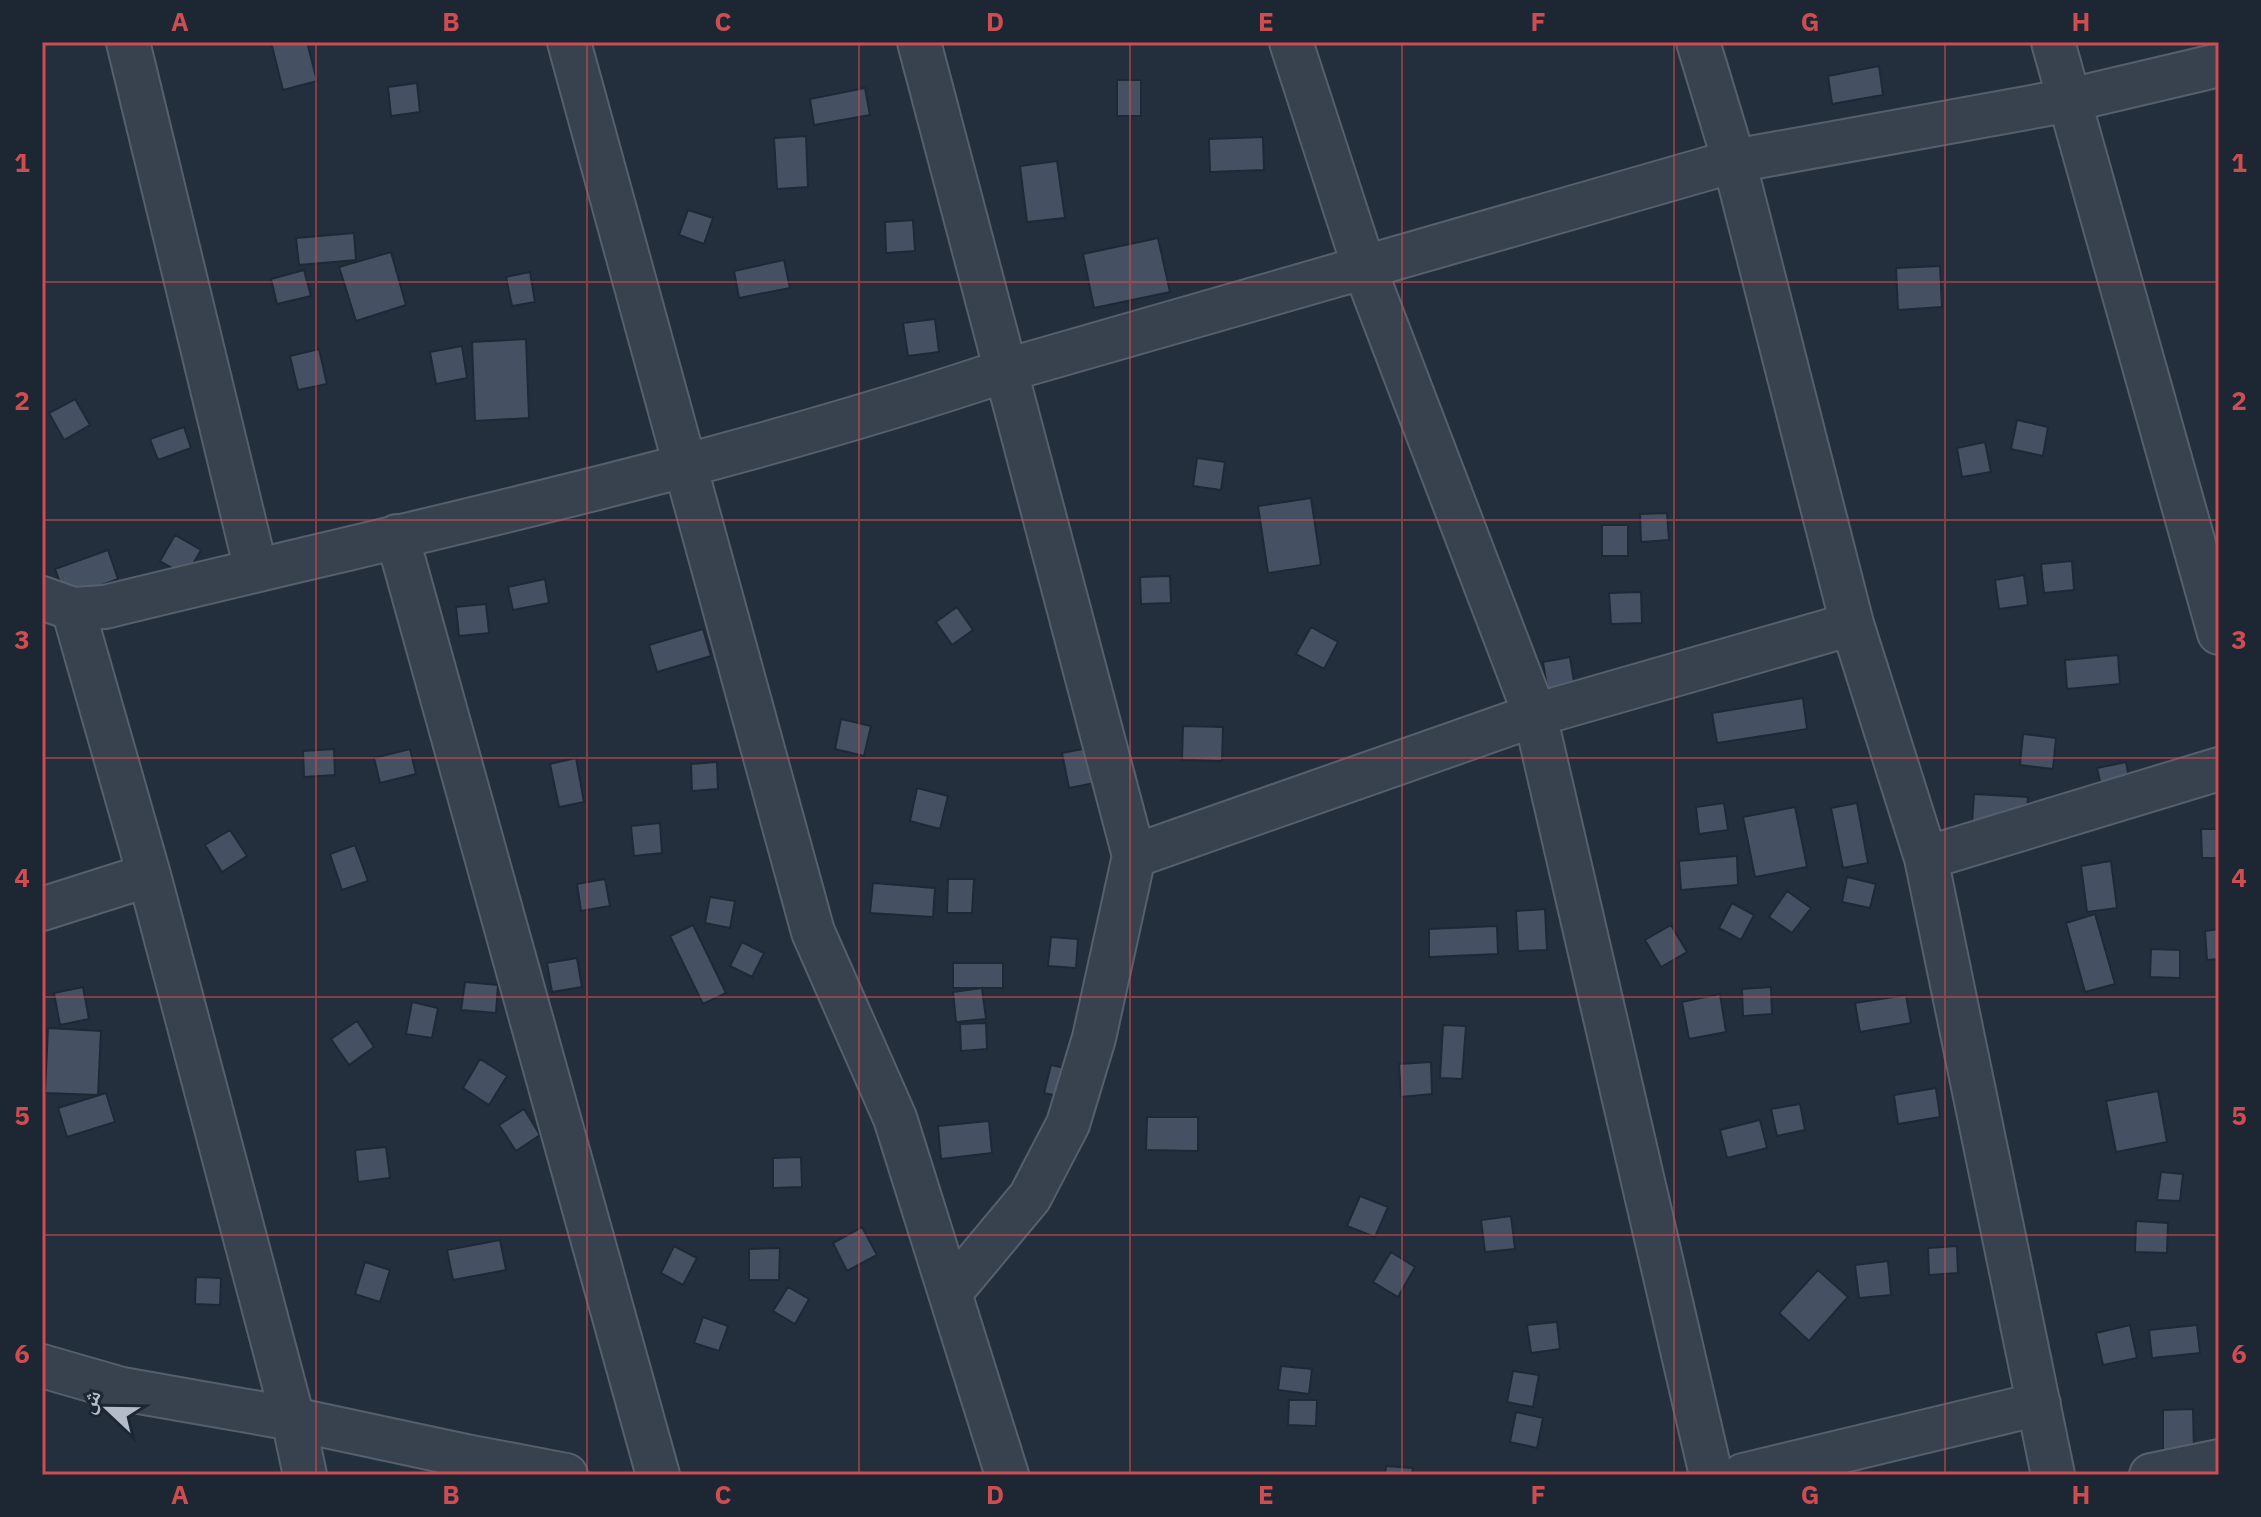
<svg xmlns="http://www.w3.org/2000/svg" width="2261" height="1517" font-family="'IBM Plex Sans','Noto Naskh Arabic',sans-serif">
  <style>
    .building { fill: #455162; stroke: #1f2835; stroke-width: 2 }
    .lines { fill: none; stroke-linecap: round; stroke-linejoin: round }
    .minor-casing { stroke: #565f6c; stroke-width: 46 }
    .minor { stroke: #38414e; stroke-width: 42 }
    .grid { fill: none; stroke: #ce4d50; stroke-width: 2; stroke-opacity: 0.55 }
    .neatline { fill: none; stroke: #ce4d50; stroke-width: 3 }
    .grid-label { font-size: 26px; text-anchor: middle; font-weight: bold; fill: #ce4d50 }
  </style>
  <rect width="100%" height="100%" fill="#242f3e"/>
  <path class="building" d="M 271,42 L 307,42 L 317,81 L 283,90 Z
    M 1879,66 L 1883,95 L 1832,104 L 1828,76 Z
    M 1117,80 L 1141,80 L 1141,116 L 1117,116 Z
    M 417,83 L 420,112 L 391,116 L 388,87 Z
    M 865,88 L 870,115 L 814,125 L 810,99 Z
    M 806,136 L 808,187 L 777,189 L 774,138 Z
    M 1263,137 L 1264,170 L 1210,172 L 1209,139 Z
    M 1057,161 L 1065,218 L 1027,222 L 1020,166 Z
    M 688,210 L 713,218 L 704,244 L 679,235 Z
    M 913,220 L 915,251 L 886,253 L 885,222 Z
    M 354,233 L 356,260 L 299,265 L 296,238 Z
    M 1158,238 L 1170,292 L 1094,308 L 1083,254 Z
    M 391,252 L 406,305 L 356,321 L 339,267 Z
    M 784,260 L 790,288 L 739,298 L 734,271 Z
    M 1940,266 L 1942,307 L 1898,310 L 1896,268 Z
    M 304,270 L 311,296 L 277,304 L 271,279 Z
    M 530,272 L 535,302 L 512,306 L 506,277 Z
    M 935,319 L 939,352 L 908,356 L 903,323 Z
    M 526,339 L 529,418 L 475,421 L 472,342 Z
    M 462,346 L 467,378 L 436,384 L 430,352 Z
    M 319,349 L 327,384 L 298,390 L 290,356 Z
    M 75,399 L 90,425 L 64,440 L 49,413 Z
    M 2017,420 L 2048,427 L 2043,456 L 2011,449 Z
    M 184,427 L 191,448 L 158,460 L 150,439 Z
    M 1985,442 L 1991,472 L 1962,477 L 1957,448 Z
    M 1197,458 L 1225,462 L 1221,490 L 1193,486 Z
    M 1311,498 L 1321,565 L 1268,573 L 1258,506 Z
    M 1667,513 L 1669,540 L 1641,542 L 1640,514 Z
    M 1602,525 L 1628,525 L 1628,556 L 1602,556 Z
    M 175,535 L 201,550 L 186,576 L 160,561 Z
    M 108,550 L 118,579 L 66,599 L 55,569 Z
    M 2072,561 L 2074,590 L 2044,593 L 2041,564 Z
    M 2024,575 L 2028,605 L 1999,609 L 1995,580 Z
    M 1170,576 L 1171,603 L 1141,604 L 1140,577 Z
    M 545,579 L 549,603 L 513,610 L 508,587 Z
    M 1641,592 L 1642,623 L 1611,624 L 1609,593 Z
    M 486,604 L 489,633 L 459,636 L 456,607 Z
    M 957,607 L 973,630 L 952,645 L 936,622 Z
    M 1311,627 L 1338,642 L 1324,669 L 1296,654 Z
    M 703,629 L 711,656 L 657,672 L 649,645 Z
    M 2118,655 L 2120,684 L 2067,689 L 2065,660 Z
    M 1570,657 L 1575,688 L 1548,693 L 1543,662 Z
    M 1803,698 L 1807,729 L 1717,743 L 1712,713 Z
    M 841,719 L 871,726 L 864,756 L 835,749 Z
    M 1183,726 L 1223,727 L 1222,761 L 1182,760 Z
    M 2023,734 L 2056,738 L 2053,769 L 2020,765 Z
    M 1093,747 L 1100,782 L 1069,788 L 1062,753 Z
    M 334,749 L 335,775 L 304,777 L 303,751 Z
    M 410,749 L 416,774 L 380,783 L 374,758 Z
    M 576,758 L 584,802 L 559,807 L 550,764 Z
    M 717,762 L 718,789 L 692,791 L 691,764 Z
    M 2126,762 L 2132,794 L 2104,800 L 2097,768 Z
    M 917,788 L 948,796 L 940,829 L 910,821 Z
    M 1974,794 L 2028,797 L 2026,827 L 1972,824 Z
    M 1724,803 L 1728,830 L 1699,834 L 1696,807 Z
    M 1857,803 L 1868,863 L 1843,868 L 1831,808 Z
    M 1795,807 L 1807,867 L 1755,877 L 1743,817 Z
    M 660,823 L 662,853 L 634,856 L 631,826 Z
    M 2201,829 L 2219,829 L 2219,858 L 2202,858 Z
    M 230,830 L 247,856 L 222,872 L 205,845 Z
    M 355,845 L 368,881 L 342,890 L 330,854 Z
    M 1737,856 L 1738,885 L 1681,890 L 1679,861 Z
    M 2111,861 L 2117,908 L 2087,912 L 2081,866 Z
    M 1847,877 L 1876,884 L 1870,908 L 1842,902 Z
    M 605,879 L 610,906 L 581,911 L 577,884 Z
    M 948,879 L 974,879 L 972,913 L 947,913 Z
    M 873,883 L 935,888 L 933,917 L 870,913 Z
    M 1787,891 L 1811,908 L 1792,933 L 1769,917 Z
    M 710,897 L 735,901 L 730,928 L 705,923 Z
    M 1732,903 L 1754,915 L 1741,940 L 1719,928 Z
    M 1545,909 L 1547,950 L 1518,951 L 1516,911 Z
    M 2095,914 L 2115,984 L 2085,992 L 2066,923 Z
    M 693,925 L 726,993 L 703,1004 L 670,936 Z
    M 1671,925 L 1687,952 L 1661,967 L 1645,940 Z
    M 1497,926 L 1498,954 L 1429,957 L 1429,929 Z
    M 2219,929 L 2219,959 L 2207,960 L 2205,931 Z
    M 1051,937 L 1078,939 L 1076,968 L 1048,966 Z
    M 742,942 L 764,953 L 752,977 L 730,966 Z
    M 2151,949 L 2180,950 L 2180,978 L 2150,977 Z
    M 577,958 L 582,987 L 552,992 L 547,963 Z
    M 953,963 L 1003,963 L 1003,988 L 953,988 Z
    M 465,982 L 498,985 L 496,1013 L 461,1010 Z
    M 83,987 L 89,1019 L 60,1025 L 54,993 Z
    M 1771,987 L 1772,1014 L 1743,1016 L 1742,989 Z
    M 982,988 L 986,1019 L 956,1022 L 953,992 Z
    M 1720,994 L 1726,1032 L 1689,1039 L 1682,1002 Z
    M 1906,995 L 1911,1023 L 1860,1032 L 1855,1003 Z
    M 412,1002 L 438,1008 L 432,1038 L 406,1034 Z
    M 357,1021 L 374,1047 L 349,1065 L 331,1039 Z
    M 986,1023 L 987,1049 L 961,1051 L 960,1024 Z
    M 1443,1025 L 1466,1026 L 1462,1079 L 1440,1078 Z
    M 48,1028 L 101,1031 L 98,1095 L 45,1093 Z
    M 480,1059 L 507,1076 L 489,1105 L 463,1088 Z
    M 1431,1062 L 1432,1094 L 1401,1097 L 1399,1064 Z
    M 1051,1065 L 1074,1070 L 1068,1098 L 1044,1093 Z
    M 1936,1088 L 1940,1117 L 1898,1124 L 1894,1095 Z
    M 2158,1091 L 2167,1142 L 2116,1152 L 2106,1101 Z
    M 106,1093 L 115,1122 L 67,1137 L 58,1108 Z
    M 1800,1104 L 1805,1130 L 1777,1136 L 1771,1109 Z
    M 524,1109 L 540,1135 L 516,1151 L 499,1125 Z
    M 1147,1117 L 1198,1117 L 1198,1151 L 1146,1150 Z
    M 1760,1120 L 1767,1148 L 1727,1158 L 1720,1130 Z
    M 989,1121 L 992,1153 L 941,1159 L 938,1126 Z
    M 386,1147 L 390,1178 L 358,1182 L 355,1150 Z
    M 801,1157 L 802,1187 L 773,1188 L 773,1158 Z
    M 2161,1172 L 2183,1174 L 2180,1201 L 2157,1200 Z
    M 1360,1196 L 1388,1207 L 1375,1237 L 1347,1226 Z
    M 1511,1216 L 1515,1249 L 1485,1252 L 1481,1220 Z
    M 2136,1221 L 2168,1223 L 2167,1253 L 2135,1252 Z
    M 862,1227 L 877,1255 L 847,1271 L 833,1243 Z
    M 500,1240 L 506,1270 L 453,1280 L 447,1250 Z
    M 674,1246 L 697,1258 L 683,1285 L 661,1273 Z
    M 1957,1246 L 1958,1273 L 1929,1275 L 1928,1248 Z
    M 780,1248 L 779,1280 L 749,1280 L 749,1249 Z
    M 1391,1252 L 1415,1267 L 1398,1297 L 1373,1282 Z
    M 1888,1261 L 1891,1295 L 1859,1298 L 1855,1265 Z
    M 365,1262 L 390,1270 L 380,1302 L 355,1294 Z
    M 1818,1270 L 1848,1297 L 1809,1341 L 1779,1313 Z
    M 196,1277 L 221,1278 L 220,1305 L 195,1304 Z
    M 788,1287 L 809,1299 L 795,1324 L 773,1311 Z
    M 703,1317 L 728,1326 L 719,1351 L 694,1343 Z
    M 1557,1322 L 1560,1349 L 1531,1353 L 1527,1325 Z
    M 2130,1325 L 2137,1358 L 2103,1365 L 2096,1333 Z
    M 2197,1325 L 2200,1353 L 2152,1358 L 2149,1330 Z
    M 1281,1366 L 1312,1369 L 1309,1394 L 1278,1390 Z
    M 1513,1371 L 1539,1375 L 1533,1407 L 1507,1402 Z
    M 1289,1400 L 1317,1400 L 1316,1426 L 1288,1425 Z
    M 2193,1409 L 2194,1452 L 2163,1453 L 2163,1410 Z
    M 1516,1412 L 1543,1418 L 1537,1448 L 1510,1442 Z
    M 1386,1466 L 1413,1468 L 1412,1475 L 1385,1475 Z"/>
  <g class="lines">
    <g class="minor-casing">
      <path id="minor" d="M 128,42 L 256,570
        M 569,42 L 813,932 L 895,1118 L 1007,1475
        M 919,42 L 1134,856 L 1094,1038 L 1068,1124 L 1030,1197 L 950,1293
        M 1291,42 L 1364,267 L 1535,715 L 1711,1475
        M 1698,42 L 1734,161 L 1852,624 L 1926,858 L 2053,1475
        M 2053,42 L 2219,633
        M 397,536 L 658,1475
        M 42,598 L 73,609 L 105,607 C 407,533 713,469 1007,370 L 1734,161 L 2070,100 L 2219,65
        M 73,609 L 149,875 L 293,1419 L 305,1475
        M 1134,856 L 1535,715 L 1852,624
        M 1926,858 L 2219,769
        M 42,909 L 149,875
        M 42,1366 L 122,1389 L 293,1419 L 466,1456 L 566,1475
        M 1743,1475 L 2039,1404
        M 2151,1475 L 2219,1461"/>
    </g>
    <use href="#minor" class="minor"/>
  </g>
  <path class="grid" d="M 316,42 L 316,1475M 587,42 L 587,1475M 859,42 L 859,1475M 1130,42 L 1130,1475M 1402,42 L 1402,1475M 1674,42 L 1674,1475M 1945,42 L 1945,1475M 42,282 L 2219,282M 42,520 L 2219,520M 42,758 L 2219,758M 42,997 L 2219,997M 42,1235 L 2219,1235"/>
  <rect width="2261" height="1517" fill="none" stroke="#1d2633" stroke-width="88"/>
  <g transform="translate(108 1409) rotate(292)" stroke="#1d2633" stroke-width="6" paint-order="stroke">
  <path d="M0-6L14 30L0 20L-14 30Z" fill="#b4bcc9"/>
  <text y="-12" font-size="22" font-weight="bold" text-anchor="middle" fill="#b4bcc9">ش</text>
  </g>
  <rect x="44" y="44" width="2173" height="1429" class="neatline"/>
  <g class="grid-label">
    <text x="180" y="31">A</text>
    <text x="451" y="31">B</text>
    <text x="723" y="31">C</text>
    <text x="995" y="31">D</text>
    <text x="1266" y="31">E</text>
    <text x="1538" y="31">F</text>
    <text x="1810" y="31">G</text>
    <text x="2081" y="31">H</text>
    <text x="22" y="172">1</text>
    <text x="2239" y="172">1</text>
    <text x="22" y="410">2</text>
    <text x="2239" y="410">2</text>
    <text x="22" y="649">3</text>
    <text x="2239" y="649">3</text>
    <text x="22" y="887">4</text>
    <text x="2239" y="887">4</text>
    <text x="22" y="1125">5</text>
    <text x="2239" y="1125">5</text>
    <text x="22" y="1363">6</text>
    <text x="2239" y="1363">6</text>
    <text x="180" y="1504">A</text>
    <text x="451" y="1504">B</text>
    <text x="723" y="1504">C</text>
    <text x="995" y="1504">D</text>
    <text x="1266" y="1504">E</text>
    <text x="1538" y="1504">F</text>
    <text x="1810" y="1504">G</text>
    <text x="2081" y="1504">H</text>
  </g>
</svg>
